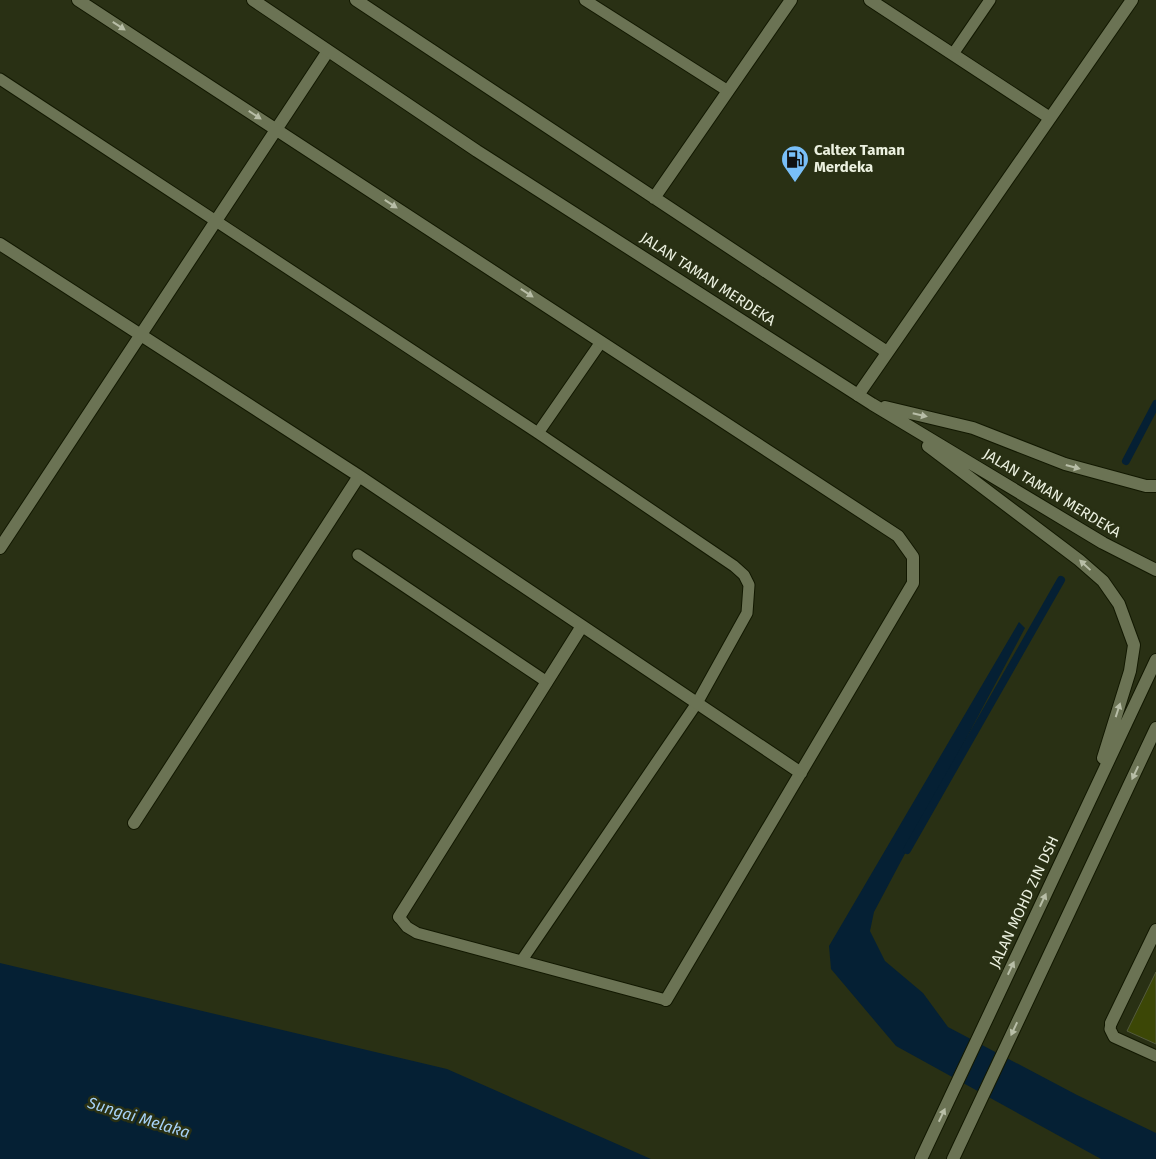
<svg xmlns="http://www.w3.org/2000/svg" width="1156" height="1159" font-family="'Fira Sans',sans-serif">
  <style>
    .water { fill: #052034 }
    .lines { fill: none; stroke-linecap: round; stroke-linejoin: round }
    .stream { stroke: #052034; stroke-width: 8 }
    .building { fill: #3c4706; stroke: #535a3d }
    .service-casing { stroke: #121800; stroke-width: 13 }
    .minor-casing { stroke: #121800; stroke-width: 14 }
    .secondary-casing { stroke: #121800; stroke-width: 14 }
    .service { stroke: #6b7354; stroke-width: 11 }
    .minor { stroke: #6b7354; stroke-width: 12 }
    .secondary { stroke: #6b7354; stroke-width: 12 }
    .oneway { fill: #b8bea7 }
    .labels { text-anchor: middle; stroke-width: 5; stroke-linejoin: round; paint-order: stroke }
    .poi-label { font-size: 15px; font-weight: bold; fill: #ebf0df; stroke: #293014; text-anchor: start }
    .street-label { font-size: 15px; fill: #ebf0df; stroke: #293014 }
    .water-label { font-size: 16px; font-style: italic; fill: #a7d2f7; stroke: #293014 }
  </style>
  <rect width="100%" height="100%" fill="#293014"/>
  <path class="water" d="M 1019,622 L 1025,628 L 874,912 L 870,931 L 885,961 L 923,993 L 948,1027 L 1077,1095 L 1156,1133 L 1156,1159 L 1101,1159 L 896,1046 L 831,969 L 829,946 Z
    M 0,963 L 447,1069 L 651,1159 L 0,1159 Z"/>
  <g class="lines">
    <path class="stream" d="M 1126,461 L 1156,404
      M 907,850 L 1061,580"/>
  </g>
  <path class="building" d="M 1156,972 L 1156,1044 L 1127,1031 Z"/>
  <g class="lines">
    <g class="service-casing">
      <path id="service" d="M 585,0 L 728,91
        M 953,54 L 990,0
        M 0,79 L 538,433 L 734,566 L 744,575 L 749,585 L 747,613 L 697,703 L 522,960
        M 538,433 L 601,342
        M 358,555 L 547,682
        M 399,917 L 407,927 L 417,933 L 666,1000
        M 1111,1023 L 1110,1029 L 1114,1037 L 1156,1056"/>
    </g>
    <g class="minor-casing">
      <path id="minor" d="M 78,0 L 898,536 L 913,557 L 913,583 L 666,1000
        M 356,0 L 887,352
        M 870,0 L 1050,118
        M 654,198 L 791,0
        M 0,244 L 359,476 L 801,773
        M 858,395 L 1132,0
        M 0,548 L 328,51
        M 134,823 L 359,476
        M 399,917 L 582,626
        M 1111,1023 L 1156,930"/>
    </g>
    <g class="secondary-casing">
      <path id="secondary" d="M 253,0 L 477,151 L 872,404 L 1103,543 L 1156,570
        M 885,407 L 973,428 L 1065,464 L 1146,486 L 1156,486
        M 928,446 L 1079,560 L 1103,581 L 1119,604 L 1134,645 L 1130,671 L 1103,758
        M 921,1159 L 1156,660
        M 953,1159 L 1156,728"/>
    </g>
    <use href="#service" class="service"/>
    <use href="#minor" class="minor"/>
    <use href="#secondary" class="secondary"/>
  </g>
  <defs><path id="oneway-solid" d="M-6-.8H1V-3.2L6.5 0L1 3.2V.8H-6Z" transform="scale(1.25)"/></defs>
  <g class="oneway">
    <use href="#oneway-solid" transform="translate(119 26) rotate(33)"/>
    <use href="#oneway-solid" transform="translate(255 115) rotate(33)"/>
    <use href="#oneway-solid" transform="translate(391 204) rotate(33)"/>
    <use href="#oneway-solid" transform="translate(527 293) rotate(33)"/>
    <use href="#oneway-solid" transform="translate(920 415) rotate(13)"/>
    <use href="#oneway-solid" transform="translate(1073 467) rotate(15)"/>
    <use href="#oneway-solid" transform="translate(1085 565) rotate(-137)"/>
    <use href="#oneway-solid" transform="translate(1118 710) rotate(-72)"/>
    <use href="#oneway-solid" transform="translate(1135 773) rotate(115)"/>
    <use href="#oneway-solid" transform="translate(1043 900) rotate(-65)"/>
    <use href="#oneway-solid" transform="translate(1011 968) rotate(-65)"/>
    <use href="#oneway-solid" transform="translate(1014 1029) rotate(115)"/>
    <use href="#oneway-solid" transform="translate(942 1115) rotate(-65)"/>
  </g>
  <defs>
    <g id="fuel-pin" transform="scale(1.4375)"><path d="M0 17L-7.5 6A9.5 9.5 0 1 1 7.5 6Z" fill="#79bff8" stroke="#293014"/><path d="M-5.5-6h7V0h2V4h1.3V-2.5L3-4.5l.8-.8L6-3V5H2.5V1h-1V6h-7ZM-4.2-4.7v3.2H.2V-4.7Z" fill="#111"/></g>
  </defs>
  <g fill-rule="evenodd">
    <use href="#fuel-pin" x="795" y="159"/>
  </g>
  <g class="labels">
    <g class="poi-label">
      <text x="814" y="155">Caltex Taman<tspan x="814" dy="17">Merdeka</tspan></text>
    </g>
    <g class="street-label">
      <text transform="translate(708 279) rotate(33)" y="5">JALAN TAMAN MERDEKA</text>
      <text transform="translate(1052 493) rotate(31)" y="5">JALAN TAMAN MERDEKA</text>
      <text transform="translate(1024 902) rotate(-65)" y="5">JALAN MOHD ZIN DSH</text>
    </g>
    <g class="water-label">
      <text transform="translate(139 1117) rotate(17)" y="6">Sungai Melaka</text>
    </g>
  </g>
</svg>
